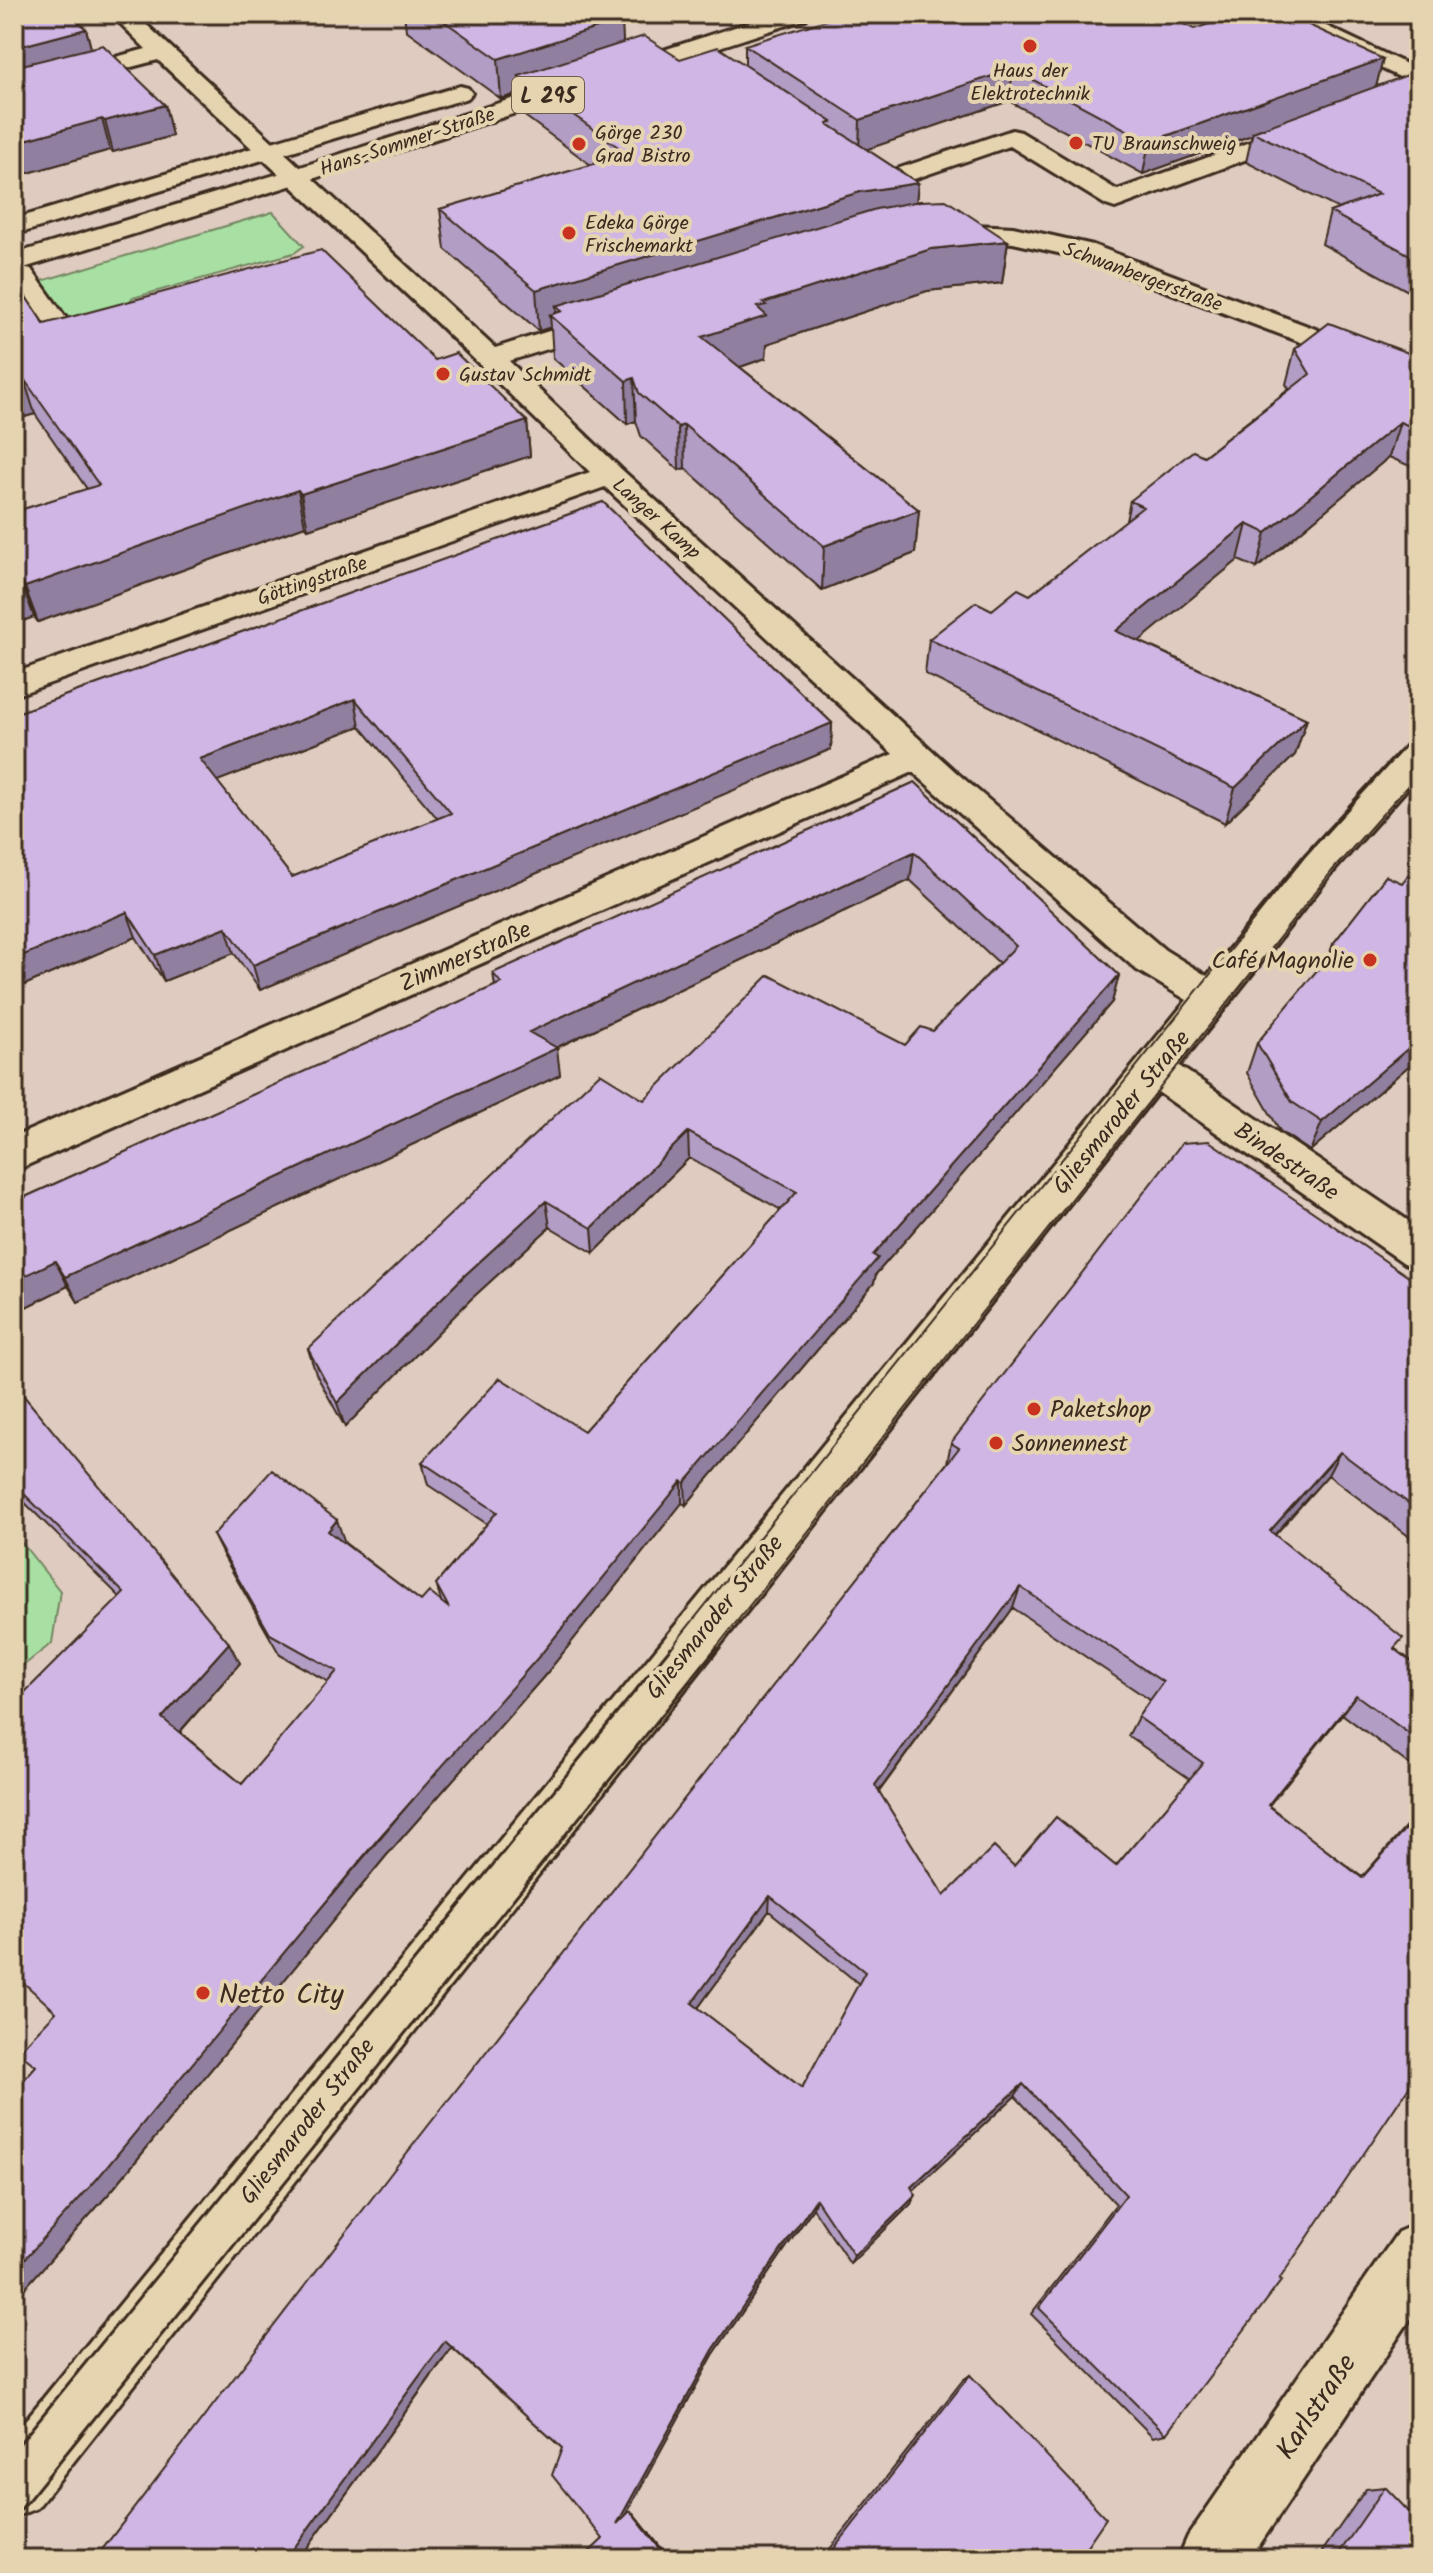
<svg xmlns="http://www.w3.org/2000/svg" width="1433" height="2573" font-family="Kalam,sans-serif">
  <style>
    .green { fill: #a8e0a3; stroke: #728560; stroke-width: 2 }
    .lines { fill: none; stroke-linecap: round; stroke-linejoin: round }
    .minor-casing { stroke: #3b2a1e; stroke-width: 6 }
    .major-casing { stroke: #3b2a1e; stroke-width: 6 }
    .minor { fill: #e6d4b1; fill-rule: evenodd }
    .major { fill: #e6d4b1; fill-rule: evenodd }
    .tram-far1 { stroke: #3b2a1e; stroke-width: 2 }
    .tram { stroke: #3b2a1e; stroke-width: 3 }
    .wall { fill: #b29dc4; stroke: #3b2a1e; stroke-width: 2; fill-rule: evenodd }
    .shaded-wall { fill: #917fa0; stroke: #3b2a1e; stroke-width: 2 }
    .building { fill: #cfb6e4; stroke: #3b2a1e; stroke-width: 2; fill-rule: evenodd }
    .poi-dot { fill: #c8321e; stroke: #e6d4b1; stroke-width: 3 }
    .labels { text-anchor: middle; stroke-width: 8; stroke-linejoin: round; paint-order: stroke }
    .far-poi-label { font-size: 20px; fill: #3b2a1e; stroke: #e6d4b1; text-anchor: start }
    .far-street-label { font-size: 20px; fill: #3b2a1e; stroke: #e6d4b1 }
    .shield { fill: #e6d4b1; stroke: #6e5d4a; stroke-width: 2 }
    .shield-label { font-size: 22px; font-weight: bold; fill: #3b2a1e }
    .street-label { font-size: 24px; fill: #3b2a1e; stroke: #e6d4b1 }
    .poi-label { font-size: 24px; fill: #3b2a1e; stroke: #e6d4b1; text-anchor: start }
    .near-poi-label { font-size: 28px; fill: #3b2a1e; stroke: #e6d4b1; text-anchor: start }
    .near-street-label { font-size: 28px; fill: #3b2a1e; stroke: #e6d4b1 }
  </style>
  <rect width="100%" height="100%" fill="#dfcbc0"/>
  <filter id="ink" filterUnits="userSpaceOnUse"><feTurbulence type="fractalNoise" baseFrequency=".0125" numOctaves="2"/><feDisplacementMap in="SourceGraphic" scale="16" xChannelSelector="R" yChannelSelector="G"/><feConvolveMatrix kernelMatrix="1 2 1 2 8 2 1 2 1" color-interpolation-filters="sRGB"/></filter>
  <g filter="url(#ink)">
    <path class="green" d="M 273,212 L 304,246 L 294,253 L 132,298 L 124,309 L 69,325 L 38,282 Z
      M 14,1533 L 60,1591 L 52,1643 L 14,1673 Z"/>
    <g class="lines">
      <g class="minor-casing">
        <path id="minor" d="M 111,14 L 135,14 L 495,348 L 600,315 L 610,313 L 620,315 L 624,321 L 620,327 L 509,361 L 621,469 L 957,773 L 1165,950 L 1207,976 L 1306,855 L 1407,745 L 1419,742 L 1419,775 L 1332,873 L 1179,1066 L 1419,1228 L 1419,1269 L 1404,1263 L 1158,1092 L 37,2508 L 14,2517 L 14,2434 L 1187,1000 L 1137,970 L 913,772 L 14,1171 L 14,1137 L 893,754 L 605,487 L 14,696 L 14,673 L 590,472 L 437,323 L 158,60 L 14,98 L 14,84 L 146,49 Z
          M 1272,14 L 1301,14 L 1419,70 L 1419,86 L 1275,19 Z
          M 1303,123 L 1312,125 L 1315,130 L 1312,135 L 1115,208 L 1106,205 L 1010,146 L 882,190 L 873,187 L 839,162 L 842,157 L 851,155 L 885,173 L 1012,130 L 1021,132 L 1117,190 Z
          M 938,223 L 1013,227 L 1093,245 L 1419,368 L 1419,387 L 1076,257 L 1013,243 L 929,237 L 925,231 L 929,225 Z
          M 22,267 L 31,269 L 71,325 L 103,317 L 113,319 L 117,325 C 108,338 69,346 54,342 L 14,283 L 14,269 Z
          M 1419,2223 L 1419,2306 L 1250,2559 L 1178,2559 L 1188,2536 L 1398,2232 Z"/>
      </g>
      <g class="major-casing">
        <path id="major" d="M 775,14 L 809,14 L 806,19 L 306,181 L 14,271 L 14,254 L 288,171 Z
          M 460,86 L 468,88 L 472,93 L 468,98 L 14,235 L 14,219 Z"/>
      </g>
      <use href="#minor" class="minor"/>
      <use href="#major" class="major"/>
      <path class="tram-far1" d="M 670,1649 L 1305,856 L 1419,731
        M 715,1649 L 1332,871 L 1419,773"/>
      <path class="tram" d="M 14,2450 L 671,1647
        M 14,2518 L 717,1647"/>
    </g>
    <path class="wall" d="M 404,14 L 613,14 L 623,43 L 680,59 L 745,64 L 745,45 L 1194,29 L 1383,59 L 1376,86 L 1419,78 L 1419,297 L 1322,244 L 1330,212 L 1339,209 L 1246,162 L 1252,135 L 1143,174 L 1009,101 L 866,149 L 918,183 L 916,202 L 1008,241 L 1002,283 L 927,291 L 767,344 L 766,358 L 740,367 L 919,510 L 915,553 L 822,590 L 685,468 L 679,470 L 641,436 L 636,421 L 627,424 L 553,358 L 551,327 L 539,331 L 445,249 L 440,209 L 591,165 L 522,114 L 520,93 L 501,99 L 406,30 Z
      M 86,29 L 91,48 L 165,105 L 172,136 L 113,152 L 110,150 L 14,177 Z
      M 14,279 L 44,324 L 435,360 L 527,421 L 530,456 L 308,529 L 305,526 L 38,622 L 34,617 L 14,624 L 14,512 L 87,489 L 35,414 L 14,420 Z
      M 1295,349 L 1419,357 L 1419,470 L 1389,457 L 1257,568 L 1238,560 L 1139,641 L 1307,719 L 1295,755 L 1225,823 L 925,674 L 929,639 L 992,610 L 1030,595 L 1126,521 L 1130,501 L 1204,456 L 1289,389 L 1286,384 Z
      M 603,502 L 832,723 L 831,749 L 260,990 L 234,953 L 164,981 L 136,937 L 15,989 L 14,714 ZM 360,726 L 438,819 L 292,877 L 217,781 Z
      M 915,782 L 1119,975 L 1112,1002 L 876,1274 L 874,1283 L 686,1505 L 682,1503 L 546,1674 L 386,1856 L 113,2189 L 14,2300 L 14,2091 L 36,2066 L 56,2012 L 120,1597 L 14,1492 L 14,1384 L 240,1663 L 180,1732 L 242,1784 L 329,1682 L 280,1655 L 224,1557 L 213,1535 L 345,1543 L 421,1601 L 441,1601 L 436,1584 L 487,1524 L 428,1485 L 422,1462 L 584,1431 L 781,1210 L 689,1158 L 594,1253 L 550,1227 L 470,1300 L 345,1427 L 316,1374 L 308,1349 L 644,1100 L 905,1045 L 933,1031 L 999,963 L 910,880 L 556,1048 L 560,1075 L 78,1302 L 68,1286 L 14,1313 L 14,1202 L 495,986 L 493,973 Z
      M 1386,876 L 1419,1057 L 1310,1151 L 1280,1131 L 1247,1073 L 1257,1043 L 1328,958 L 1333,944 Z
      M 1419,1284 L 1419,1544 L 1328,1475 L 1275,1535 L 1395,1649 L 1419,1667 L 1419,1772 L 1342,1714 L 1268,1806 L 1362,1877 L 1419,1812 L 1419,2073 L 1166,2434 L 1153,2437 L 1031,2314 L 1116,2204 L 1015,2096 L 913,2190 L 911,2204 L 850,2264 L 813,2208 L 713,2355 L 624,2517 L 633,2513 L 670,2559 L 582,2559 L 603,2539 L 562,2448 L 452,2348 L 299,2559 L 95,2559 L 947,1463 L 951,1443 ZM 1013,1608 L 1150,1700 L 1138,1717 L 1128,1736 L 1190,1779 L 1116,1866 L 1014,1866 L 944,1896 L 879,1792 ZM 769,1911 L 859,1984 L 802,2088 L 698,2008 Z
      M 970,2375 L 1078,2559 L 822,2559 L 963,2380 Z
      M 1385,2487 L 1419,2559 L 1317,2559 L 1366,2489 Z"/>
    <path class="shaded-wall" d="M 622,20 L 624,60 L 519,76 L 520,93 L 501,99 L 498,59 Z
      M 86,29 L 94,60 L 14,81 L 14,48 Z
      M 1383,59 L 1375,91 L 1253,132 L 1252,135 L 1143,174 L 1149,142 Z
      M 1013,69 L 1009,101 L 859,152 L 860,120 Z
      M 165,105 L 172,136 L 113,152 L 105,121 Z
      M 102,119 L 110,150 L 14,177 L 14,143 Z
      M 918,183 L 914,223 L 562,311 L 556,306 L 557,321 L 550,315 L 551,327 L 539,331 L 536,290 L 860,192 Z
      M 1008,241 L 1002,283 L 927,291 L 767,344 L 766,358 L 702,380 L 702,337 L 763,303 L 931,249 Z
      M 634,378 L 636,421 L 627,424 L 626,381 Z
      M 24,379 L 35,414 L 14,420 L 14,381 Z
      M 527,421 L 530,456 L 308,529 L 301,494 Z
      M 1400,422 L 1389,457 L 1257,568 L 1266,533 Z
      M 684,425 L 685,468 L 679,470 L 678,427 Z
      M 298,490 L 305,526 L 38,622 L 25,587 Z
      M 919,510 L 915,553 L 822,590 L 824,546 Z
      M 1247,524 L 1238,560 L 1109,666 L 1116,631 Z
      M 21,581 L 34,617 L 14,624 L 14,583 Z
      M 355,699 L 360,726 L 207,785 L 200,759 Z
      M 1307,719 L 1295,755 L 1225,823 L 1235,788 Z
      M 832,723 L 831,749 L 260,990 L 253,965 Z
      M 914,852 L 910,880 L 532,1059 L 529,1032 Z
      M 127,912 L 136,937 L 15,989 L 14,959 Z
      M 226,927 L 234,953 L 164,981 L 155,955 Z
      M 1119,975 L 1112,1002 L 876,1274 L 874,1283 L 686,1505 L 685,1483 L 873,1255 Z
      M 1419,1039 L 1419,1057 L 1310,1151 L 1322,1122 Z
      M 557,1048 L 560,1075 L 78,1302 L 65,1277 Z
      M 688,1132 L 689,1158 L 594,1253 L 592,1228 Z
      M 546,1201 L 550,1227 L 470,1300 L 345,1427 L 337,1403 L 465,1275 Z
      M 55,1261 L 68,1286 L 14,1313 L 14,1281 Z
      M 1340,1452 L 1328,1475 L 1258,1553 L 1270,1531 Z
      M 682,1481 L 682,1503 L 546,1674 L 386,1856 L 113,2189 L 14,2300 L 14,2271 Z
      M 337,1520 L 345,1543 L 336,1553 L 328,1531 Z
      M 1020,1587 L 1013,1608 L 871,1802 L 875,1785 Z
      M 229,1643 L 240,1663 L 175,1737 L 162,1718 Z
      M 1356,1695 L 1342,1714 L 1255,1823 L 1268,1805 Z
      M 770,1896 L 769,1911 L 692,2016 L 692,2003 Z
      M 1023,2084 L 1015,2096 L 906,2197 L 911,2187 Z
      M 916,2195 L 911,2204 L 850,2264 L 854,2256 Z
      M 816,2199 L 813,2208 L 713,2355 L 620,2525 L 617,2524 L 713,2350 Z
      M 445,2341 L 452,2347 L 299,2559 L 286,2559 Z
      M 630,2511 L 633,2513 L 670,2559 L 668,2559 Z"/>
    <path class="building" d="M 14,14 L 70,14 L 86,29 L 14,48 Z
      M 434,14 L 613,14 L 622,20 L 498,59 Z
      M 846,14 L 1163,14 L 1194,29 L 1240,14 L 1285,14 L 1383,59 L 1149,142 L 1013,69 L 860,120 L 745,45 Z
      M 644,36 L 680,59 L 718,47 L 832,122 L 828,124 L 918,183 L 860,192 L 536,290 L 440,209 L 628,154 L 519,76 Z
      M 103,45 L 165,105 L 105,121 L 102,119 L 14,143 L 14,67 Z
      M 1410,74 L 1419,78 L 1419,260 L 1330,212 L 1379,194 L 1253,132 Z
      M 946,200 L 1008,241 L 931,249 L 763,303 L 766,305 L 757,307 L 767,316 L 702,337 L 919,510 L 824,546 L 684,425 L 678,427 L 639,393 L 634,378 L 626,381 L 550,315 L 562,311 L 556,306 L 876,209 L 920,201 Z
      M 321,250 L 435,360 L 456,353 L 527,421 L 301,494 L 298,490 L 25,587 L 21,581 L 14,583 L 14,512 L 99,485 L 24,379 L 14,381 L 14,279 L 44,324 Z
      M 1329,323 L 1419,357 L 1419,430 L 1400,422 L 1266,533 L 1247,524 L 1116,631 L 1307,719 L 1235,788 L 929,639 L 976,602 L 992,610 L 1018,589 L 1030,595 L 1143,507 L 1130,501 L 1193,451 L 1204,456 L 1310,374 L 1295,349 Z
      M 603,502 L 832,723 L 253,965 L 226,927 L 155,955 L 127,912 L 14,959 L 14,714 ZM 355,699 L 451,813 L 292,877 L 200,759 Z
      M 915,782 L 1119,975 L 873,1255 L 878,1258 L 685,1483 L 682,1481 L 542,1653 L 378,1839 L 97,2179 L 14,2271 L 14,2091 L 36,2066 L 18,2052 L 56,2012 L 14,1974 L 14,1703 L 124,1593 L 14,1484 L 14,1384 L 229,1643 L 162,1718 L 242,1784 L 337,1671 L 270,1634 L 213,1535 L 272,1470 L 337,1520 L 328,1531 L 421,1601 L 429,1592 L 449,1608 L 436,1584 L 497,1512 L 422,1462 L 500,1378 L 584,1431 L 797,1192 L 688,1132 L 592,1228 L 546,1201 L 465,1275 L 337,1403 L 308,1349 L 600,1073 L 644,1100 L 769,975 L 905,1045 L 921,1027 L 933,1031 L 1016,946 L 914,852 L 529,1032 L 557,1048 L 65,1277 L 55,1261 L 14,1281 L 14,1202 L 501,983 L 493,973 Z
      M 1419,861 L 1419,1039 L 1322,1122 L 1292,1102 L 1257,1043 L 1337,946 L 1333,944 L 1386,876 L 1402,883 Z
      M 1209,1141 L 1419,1284 L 1419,1511 L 1340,1452 L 1270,1531 L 1403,1638 L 1394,1648 L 1419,1667 L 1419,1741 L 1356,1695 L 1268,1805 L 1362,1878 L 1419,1814 L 1419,2073 L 1408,2088 L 1279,2280 L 1281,2281 L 1166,2434 L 1039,2308 L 1126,2195 L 1023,2084 L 911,2187 L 916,2195 L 854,2256 L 816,2199 L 713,2350 L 617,2524 L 630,2511 L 668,2559 L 582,2559 L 603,2539 L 552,2475 L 562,2448 L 445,2341 L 286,2559 L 95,2559 L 399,2163 L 959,1448 L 951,1443 L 1182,1143 ZM 1020,1587 L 1163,1682 L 1138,1717 L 1203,1763 L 1116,1866 L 1056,1817 L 1014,1866 L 994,1847 L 944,1896 L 875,1785 ZM 770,1896 L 865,1972 L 802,2088 L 692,2003 Z
      M 970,2375 L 1106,2518 L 1078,2559 L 826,2559 Z
      M 1385,2487 L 1419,2522 L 1419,2559 L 1335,2559 Z"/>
  </g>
  <g class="poi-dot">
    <circle cx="1030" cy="46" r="8"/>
    <circle cx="1076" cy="143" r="8"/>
    <circle cx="579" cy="144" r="8"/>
    <circle cx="569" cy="233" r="8"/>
    <circle cx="443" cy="374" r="8"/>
    <circle cx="1370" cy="960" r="8"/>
    <circle cx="1034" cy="1409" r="8"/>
    <circle cx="996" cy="1443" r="8"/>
    <circle cx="203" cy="1993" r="8"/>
  </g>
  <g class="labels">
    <g class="far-poi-label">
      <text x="1030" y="77" text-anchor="middle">Haus der<tspan x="1030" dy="23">Elektrotechnik</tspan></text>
      <text x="595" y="139">Görge 230<tspan x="595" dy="23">Grad Bistro</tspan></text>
      <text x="1092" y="150">TU Braunschweig</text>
      <text x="585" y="229">Edeka Görge<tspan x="585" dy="23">Frischemarkt</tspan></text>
      <text x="459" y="381">Gustav Schmidt</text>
    </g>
    <g class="far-street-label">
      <text transform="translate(407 141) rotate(-18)" y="7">Hans-Sommer-Straße</text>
      <text transform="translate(1143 276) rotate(20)" y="7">Schwanbergerstraße</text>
      <text transform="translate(657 518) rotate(42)" y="7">Langer Kamp</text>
      <text transform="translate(312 580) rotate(-19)" y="7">Göttingstraße</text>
    </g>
    <rect class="shield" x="512" y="77" width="72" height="36" rx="6"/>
    <g class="shield-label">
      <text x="548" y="103">L 295</text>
    </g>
    <g class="street-label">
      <text transform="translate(465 956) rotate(-24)" y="8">Zimmerstraße</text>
      <text transform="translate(1121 1112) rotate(-51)" y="8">Gliesmaroder Straße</text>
      <text transform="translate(1287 1161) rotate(34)" y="8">Bindestraße</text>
      <text transform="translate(714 1617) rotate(-51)" y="8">Gliesmaroder Straße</text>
      <text transform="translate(307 2121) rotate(-52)" y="8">Gliesmaroder Straße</text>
    </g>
    <g class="poi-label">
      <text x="1354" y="968" text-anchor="end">Café Magnolie</text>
      <text x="1050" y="1417">Paketshop</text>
      <text x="1012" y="1451">Sonnennest</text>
    </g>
    <g class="near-poi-label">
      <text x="219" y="2003">Netto City</text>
    </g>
    <g class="near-street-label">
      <text transform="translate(1315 2406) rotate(-56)" y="10">Karlstraße</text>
    </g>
  </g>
  <rect width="1433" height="2573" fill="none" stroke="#e6d4b1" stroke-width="48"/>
  <rect x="24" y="24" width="1385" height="2525" fill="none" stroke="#3b2a1e" stroke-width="3" filter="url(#ink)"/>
</svg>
